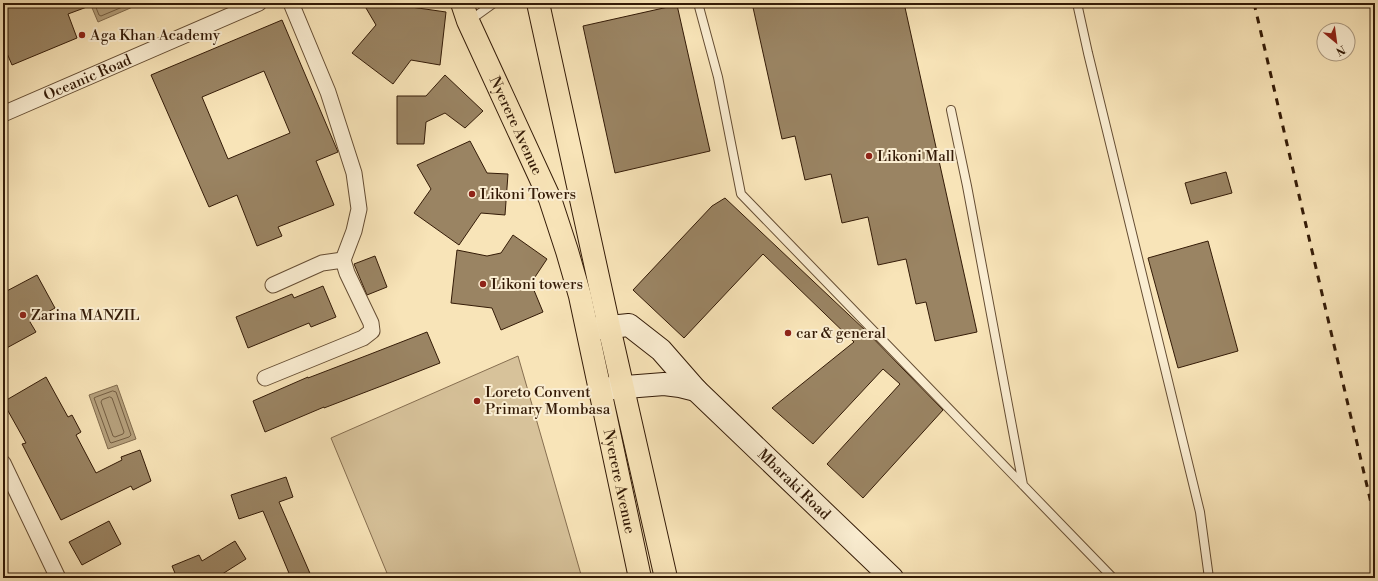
<svg xmlns="http://www.w3.org/2000/svg" width="1378" height="581" font-family="'Libre Bodoni',serif">
  <style>
    .green { fill: #d7c29a; stroke: #866e50 }
    .water { fill: #b5a07c; stroke: #816b4d }
    .lines { fill: none; stroke-linecap: round; stroke-linejoin: round }
    .shore { stroke: #745e42; stroke-width: 1 }
    .building { fill: #9a8463; stroke: #341b07; fill-rule: evenodd }
    .lane-casing { stroke: #654d33; stroke-width: 10 }
    .street-casing { stroke: #654d33; stroke-width: 17 }
    .secondary-casing { stroke: #341b07; stroke-width: 24 }
    .highway-casing { stroke: #341b07; stroke-width: 24 }
    .lane { stroke: #faedd1; stroke-width: 8 }
    .street { stroke: #faedd1; stroke-width: 15 }
    .secondary { stroke: #faedd1; stroke-width: 22 }
    .highway { stroke: #f8e4b8; stroke-width: 22 }
    .rail { stroke: #341b07; stroke-width: 3; stroke-dasharray: 7 7; stroke-linecap: butt }
    .poi-dot { fill: #8f2418; stroke: #faedd1; stroke-width: 1.5 }
    .labels { text-anchor: middle; stroke-width: 4; stroke-linejoin: round; paint-order: stroke }
    .poi-label { font-size: 15px; fill: #341b07; stroke: #faedd1; text-anchor: start }
    .street-label { font-size: 15px; fill: #341b07; stroke: #faedd1 }
  </style>
  <rect width="100%" height="100%" fill="#f8e4b8"/>
  <filter id="stains"><feTurbulence type="fractalNoise" baseFrequency=".005" numOctaves="4"/><feColorMatrix values="0 0 0 0 .2 0 0 0 0 .09 0 0 0 0 .02 0 0 0 .5 -.17"/></filter>
  <radialGradient id="worn" r=".72"><stop offset=".6" stop-color="#630" stop-opacity="0"/><stop offset="1" stop-color="#630" stop-opacity=".3"/></radialGradient>
  <path class="green" d="M 518,356 L 582,578 L 389,578 L 331,438 Z"/>
  <path class="water" d="M 90,3 L 142,3 L 98,22 Z
    M 117,385 L 136,439 L 108,449 L 89,395 Z"/>
  <g class="lines">
    <path class="shore" d="M 95,5 L 99,15 L 101,16 L 132,3
      M 113,391 L 116,392 L 131,435 L 129,437 L 111,443 L 110,442 L 94,398 L 96,397 Z
      M 110,397 L 112,398 L 124,432 L 123,434 L 115,437 L 113,436 L 101,402 L 102,400 Z"/>
  </g>
  <path class="building" d="M 3,3 L 94,3 L 95,4 L 68,14 L 77,38 L 12,65 L 3,44 Z
    M 363,3 L 409,3 L 411,7 L 446,12 L 440,65 L 411,60 L 393,84 L 352,53 L 376,25 Z
    M 752,3 L 904,3 L 977,332 L 935,341 L 926,302 L 916,304 L 906,259 L 878,265 L 868,217 L 842,223 L 831,174 L 805,180 L 795,136 L 782,139 Z
    M 677,5 L 710,151 L 615,173 L 583,26 Z
    M 282,20 L 338,152 L 316,161 L 334,205 L 278,227 L 282,236 L 257,246 L 237,195 L 209,207 L 151,75 ZM 264,71 L 290,133 L 228,159 L 202,97 Z
    M 445,75 L 483,111 L 465,128 L 445,113 L 426,122 L 424,144 L 397,144 L 397,96 L 426,96 Z
    M 470,141 L 487,173 L 508,174 L 505,215 L 481,213 L 459,245 L 414,213 L 431,189 L 417,165 Z
    M 1226,172 L 1232,193 L 1191,204 L 1185,183 Z
    M 725,198 L 866,331 L 943,410 L 863,498 L 827,464 L 900,384 L 883,369 L 813,444 L 772,408 L 854,342 L 763,254 L 684,338 L 633,290 L 712,206 Z
    M 513,235 L 547,259 L 531,283 L 543,312 L 501,330 L 492,308 L 451,303 L 457,250 L 487,256 L 501,253 Z
    M 1208,241 L 1238,351 L 1178,368 L 1148,258 Z
    M 375,256 L 387,287 L 367,295 L 354,264 Z
    M 37,275 L 55,308 L 30,322 L 36,332 L 3,350 L 3,293 Z
    M 323,286 L 336,317 L 311,327 L 309,323 L 248,348 L 236,317 L 292,294 L 294,298 Z
    M 427,332 L 440,363 L 384,385 L 324,408 L 324,407 L 265,432 L 253,401 L 308,377 L 308,378 L 368,355 Z
    M 46,377 L 68,417 L 72,415 L 81,432 L 76,435 L 96,473 L 122,460 L 121,457 L 140,450 L 151,481 L 133,490 L 131,486 L 61,520 L 22,444 L 26,443 L 3,402 Z
    M 286,477 L 293,497 L 279,502 L 312,578 L 291,578 L 263,511 L 239,519 L 231,495 Z
    M 109,521 L 121,544 L 82,565 L 69,542 Z
    M 235,541 L 246,559 L 216,578 L 177,578 L 172,566 L 199,555 L 202,561 Z"/>
  <g class="lines">
    <g class="lane-casing">
      <path id="lane" d="M 698,3 L 718,77 L 741,194 L 1113,578
        M 1077,3 L 1088,53 L 1200,512 L 1209,578
        M 469,21 L 494,3
        M 951,110 L 967,186 L 1023,485"/>
    </g>
    <g class="street-casing">
      <g id="street">
        <path id="s1" d="M 3,114 L 259,3"/>
        <path d="M 273,285 L 322,263 L 343,260"/>
        <path d="M 265,378 L 363,338 L 372,331 L 371,323 L 347,273 L 343,260 L 354,231 L 359,209 L 354,173 L 328,92 L 291,3"/>
        <path d="M 3,463 L 58,578"/>
      </g>
    </g>
    <g class="secondary-casing">
      <g id="secondary">
        <path id="s2" d="M 590,329 L 629,325 L 661,350 L 696,390 L 892,578"/>
        <path d="M 600,389 L 664,384 L 680,386 L 696,390"/>
      </g>
    </g>
    <g class="highway-casing">
      <g id="highway">
        <path id="s3" d="M 462,3 L 468,21 L 550,199 L 567,251 L 580,296 L 640,578"/>
        <path d="M 538,3 L 609,327 L 666,578"/>
      </g>
    </g>
    <use href="#lane" class="lane"/>
    <use href="#street" class="street"/>
    <use href="#secondary" class="secondary"/>
    <use href="#highway" class="highway"/>
    <path class="rail" d="M 1254,3 L 1375,520"/>
  </g>
  <g class="poi-dot">
    <circle cx="82" cy="35" r="4"/>
    <circle cx="869" cy="156" r="4"/>
    <circle cx="472" cy="194" r="4"/>
    <circle cx="483" cy="284" r="4"/>
    <circle cx="23" cy="315" r="4"/>
    <circle cx="788" cy="333" r="4"/>
    <circle cx="477" cy="401" r="4"/>
  </g>
  <g class="labels">
    <g class="poi-label">
      <text x="90" y="40">Aga Khan Academy</text>
      <text x="877" y="161">Likoni Mall</text>
      <text x="480" y="199">Likoni Towers</text>
      <text x="491" y="289">Likoni towers</text>
      <text x="31" y="320">Zarina MANZIL</text>
      <text x="796" y="338">car &amp; general</text>
      <text x="485" y="397">Loreto Convent<tspan x="485" dy="17">Primary Mombasa</tspan></text>
    </g>
    <g class="street-label">
      <text dy="5" stroke="none"><textPath href="#s1" startOffset="92">Oceanic Road</textPath></text>
      <text dy="5" stroke="none"><textPath href="#s3" startOffset="134">Nyerere Avenue</textPath></text>
      <text dy="5" stroke="none"><textPath href="#s3" startOffset="506">Nyerere Avenue</textPath></text>
      <text dy="5" stroke="none"><textPath href="#s2" startOffset="269">Mbaraki Road</textPath></text>
    </g>
  </g>
  <rect width="1378" height="581" fill="none" stroke="#f8e4b8" stroke-width="16"/>
  <rect x="4" y="4" width="1370" height="573" fill="none" stroke="#341b07" stroke-width="2"/>
  <rect x="8" y="8" width="1362" height="565" fill="none" stroke="#341b07"/>
  <g transform="translate(1336 42) rotate(151)"><circle r="19" fill="#faedd1" stroke="#ab9980"/>
  <path d="M0-3L7 15L0 10L-7 15Z" fill="#8f2418"/>
  <text y="-6" font-size="11" font-weight="bold" text-anchor="middle" fill="#341b07">N</text>
  </g>
  <rect width="100%" height="100%" filter="url(#stains)"/>
  <rect width="100%" height="100%" fill="url(#worn)"/>
</svg>
